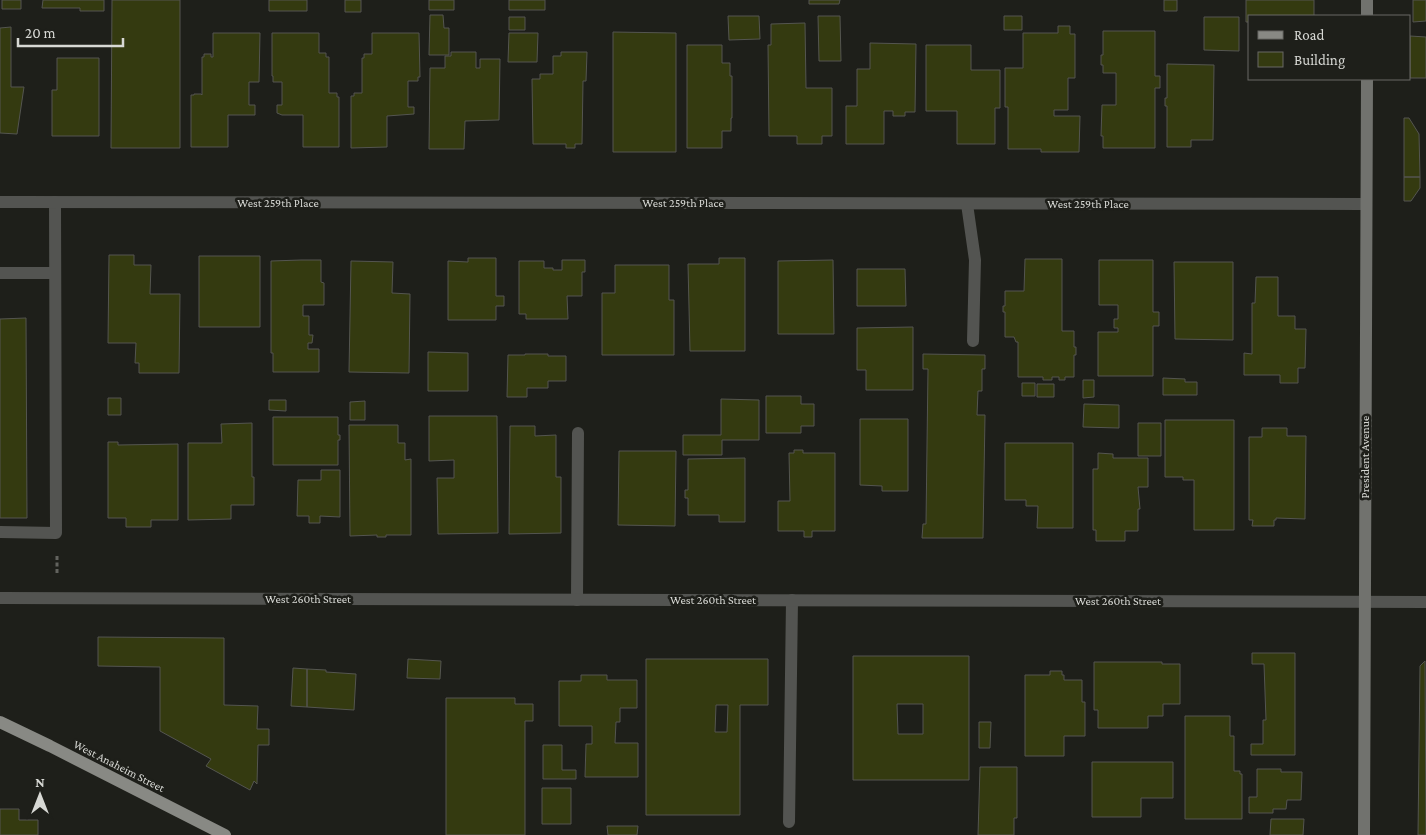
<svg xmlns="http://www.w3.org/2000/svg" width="1426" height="835" font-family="'Crimson Pro',serif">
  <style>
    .building { fill: #343a10; stroke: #545550; fill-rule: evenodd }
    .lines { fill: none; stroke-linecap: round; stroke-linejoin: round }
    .path { stroke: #62635e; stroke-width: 3; stroke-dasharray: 4 2.5; stroke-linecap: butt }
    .lane { stroke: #535451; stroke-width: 12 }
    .street { stroke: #535451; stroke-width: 12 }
    .secondary { stroke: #71726e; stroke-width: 12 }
    .primary { stroke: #888984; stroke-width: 12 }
    .labels { text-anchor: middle; stroke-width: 5; stroke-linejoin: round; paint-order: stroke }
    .street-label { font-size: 12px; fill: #d7d8d4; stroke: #1e1f1a }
  </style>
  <rect width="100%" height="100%" fill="#1e1f1a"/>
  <path class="building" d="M 2,0 L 21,0 L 21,9 L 2,9 Z
    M 43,0 L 104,0 L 104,11 L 80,11 L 80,8 L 42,8 Z
    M 112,0 L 180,0 L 180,148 L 111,148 Z
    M 269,0 L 307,0 L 307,11 L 269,11 Z
    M 345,0 L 361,0 L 361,12 L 345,12 Z
    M 429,0 L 454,0 L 454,10 L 429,10 Z
    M 509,0 L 545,0 L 545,10 L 509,10 Z
    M 809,0 L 840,0 L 839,4 L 809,4 Z
    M 1164,0 L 1177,0 L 1177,11 L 1164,11 Z
    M 1246,0 L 1314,0 L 1314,16 L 1250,16 L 1250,22 L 1246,22 Z
    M 1413,0 L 1426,0 L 1426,21 L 1413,22 Z
    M 430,15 L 443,15 L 444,28 L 449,28 L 449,55 L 429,55 Z
    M 728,16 L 759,16 L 760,39 L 729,40 Z
    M 818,16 L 840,16 L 841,61 L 819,61 Z
    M 1004,16 L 1022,16 L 1022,30 L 1004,30 Z
    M 509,17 L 525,17 L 525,30 L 509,30 Z
    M 1204,17 L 1239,17 L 1239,51 L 1204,50 Z
    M 805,23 L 806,88 L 832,88 L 832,136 L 822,136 L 822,144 L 797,144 L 797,136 L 769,136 L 768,45 L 771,45 L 771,24 Z
    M 1058,26 L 1070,26 L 1070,34 L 1075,34 L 1075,78 L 1068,78 L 1068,110 L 1054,110 L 1054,116 L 1080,116 L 1079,152 L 1041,152 L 1041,149 L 1008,149 L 1008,107 L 1005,107 L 1005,68 L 1023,68 L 1023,33 L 1058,33 Z
    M 11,27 L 11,87 L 24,87 L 17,134 L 0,133 L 0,28 Z
    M 1103,31 L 1155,31 L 1155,76 L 1160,76 L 1160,88 L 1155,88 L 1155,148 L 1103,148 L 1103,136 L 1101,136 L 1102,105 L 1116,105 L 1116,73 L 1103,73 L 1103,65 L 1101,65 L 1101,55 L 1103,55 Z
    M 613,32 L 676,33 L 676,152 L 613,152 Z
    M 213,33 L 260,33 L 259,82 L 249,82 L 249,105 L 255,105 L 255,115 L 228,115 L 228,147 L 191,147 L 191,95 L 194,95 L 194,94 L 201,94 L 202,95 L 202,57 L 204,57 L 204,54 L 211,54 L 211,57 L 213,57 Z
    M 272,33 L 319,33 L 319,53 L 326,53 L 326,57 L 329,57 L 329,93 L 337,93 L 337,97 L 339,97 L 339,147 L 303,147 L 303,115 L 282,115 L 277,113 L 277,105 L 282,105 L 282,82 L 273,82 L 273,76 L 272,76 Z
    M 372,33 L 419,33 L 420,77 L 418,77 L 418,81 L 408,81 L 408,107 L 414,107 L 414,114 L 387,116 L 387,147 L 351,148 L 351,96 L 354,96 L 354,93 L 362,93 L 362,58 L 364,58 L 364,54 L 372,54 Z
    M 509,33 L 538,33 L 537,62 L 508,62 Z
    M 1410,36 L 1426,37 L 1426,78 L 1410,78 Z
    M 870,43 L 916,44 L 915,112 L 905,112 L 905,116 L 893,116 L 893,111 L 884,111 L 884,144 L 846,144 L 846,106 L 857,106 L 857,69 L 870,69 Z
    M 687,45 L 722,45 L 722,63 L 730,63 L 730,76 L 732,76 L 732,118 L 731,118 L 731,131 L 722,131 L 722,148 L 687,148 Z
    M 926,45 L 971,45 L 971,70 L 1000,70 L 1000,108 L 995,108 L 995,144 L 957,144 L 957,111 L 926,111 Z
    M 451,52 L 476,52 L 476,68 L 480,68 L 480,59 L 500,59 L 499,120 L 465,121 L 464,149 L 429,149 L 430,68 L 445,68 L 445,56 L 451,56 Z
    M 561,52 L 587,52 L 586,81 L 583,81 L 582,144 L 575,144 L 575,148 L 566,148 L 566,144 L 533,144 L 532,79 L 540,79 L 540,74 L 553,74 L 553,56 L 561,56 Z
    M 57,58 L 99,58 L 99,136 L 52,136 L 52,90 L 57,90 Z
    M 1167,64 L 1214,65 L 1213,140 L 1191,140 L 1191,147 L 1167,147 L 1167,106 L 1165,106 L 1165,98 L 1167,98 Z
    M 1404,118 L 1409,118 L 1419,134 L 1420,177 L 1404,177 Z
    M 1404,177 L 1420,177 L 1420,188 L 1411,201 L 1404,201 Z
    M 109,255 L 134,255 L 134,265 L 151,265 L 150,294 L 180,294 L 179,373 L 139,373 L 139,363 L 135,363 L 136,343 L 108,343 Z
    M 199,256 L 260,256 L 260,327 L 199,327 Z
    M 468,258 L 496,258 L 496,296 L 504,296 L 504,306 L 496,306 L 496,320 L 448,320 L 448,261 L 468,262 Z
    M 719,258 L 745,258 L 745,351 L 690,351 L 688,264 L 719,264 Z
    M 1025,259 L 1062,259 L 1062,331 L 1074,331 L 1074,347 L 1076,347 L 1076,355 L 1074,355 L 1074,377 L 1065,377 L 1065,380 L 1059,380 L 1059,377 L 1052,377 L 1052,380 L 1043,380 L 1043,377 L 1018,377 L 1018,342 L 1016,342 L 1014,337 L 1005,337 L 1005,312 L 1003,312 L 1003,306 L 1005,306 L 1005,291 L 1024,291 Z
    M 301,260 L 321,260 L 321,282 L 324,283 L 324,305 L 303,305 L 303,316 L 309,316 L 309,335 L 313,335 L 312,343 L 308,343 L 308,349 L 319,349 L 319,372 L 273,372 L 273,353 L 271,353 L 271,261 Z
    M 562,260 L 585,260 L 585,272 L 582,272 L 582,296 L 567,296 L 568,319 L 526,319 L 526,314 L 519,314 L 519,261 L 544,261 L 544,268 L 553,268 L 553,270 L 562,270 Z
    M 833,260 L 834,334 L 778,334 L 778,261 Z
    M 1099,260 L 1153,260 L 1153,312 L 1159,312 L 1159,326 L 1153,326 L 1153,376 L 1098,376 L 1098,332 L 1118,332 L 1118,328 L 1114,328 L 1114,319 L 1118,319 L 1118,305 L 1099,305 Z
    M 351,261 L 393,262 L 392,293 L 410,294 L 409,373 L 349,372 Z
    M 1174,262 L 1233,262 L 1233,340 L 1175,339 Z
    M 615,265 L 669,265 L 669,300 L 674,300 L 674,355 L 602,355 L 602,293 L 615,293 Z
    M 857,269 L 905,269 L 906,306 L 857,306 Z
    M 1256,277 L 1278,277 L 1278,316 L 1295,316 L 1295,329 L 1306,329 L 1305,368 L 1298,368 L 1298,383 L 1280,383 L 1280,375 L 1244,375 L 1244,353 L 1252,354 L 1252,303 L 1255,303 Z
    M 26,318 L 27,518 L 0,518 L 0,319 Z
    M 913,327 L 913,390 L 866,390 L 866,370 L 857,370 L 857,328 Z
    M 428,352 L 468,353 L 468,391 L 428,391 Z
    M 525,354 L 548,354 L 548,356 L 566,356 L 566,381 L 548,381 L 548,388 L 527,388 L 527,397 L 507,397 L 508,355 L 525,355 Z
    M 923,354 L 985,355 L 985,369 L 982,369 L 982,391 L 978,391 L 977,415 L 985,415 L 983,538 L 922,538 L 923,524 L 926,524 L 928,369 L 923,369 Z
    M 1163,378 L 1185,379 L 1185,382 L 1197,382 L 1197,395 L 1163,395 Z
    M 1083,380 L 1094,380 L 1094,397 L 1083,398 Z
    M 1022,383 L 1035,383 L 1035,396 L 1022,396 Z
    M 1037,384 L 1054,384 L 1054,397 L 1037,397 Z
    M 766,396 L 801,396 L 801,404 L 814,404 L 814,426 L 801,426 L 801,433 L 766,433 Z
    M 108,398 L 121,398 L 121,415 L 108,415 Z
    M 721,399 L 759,400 L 759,440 L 722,440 L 722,455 L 683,455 L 683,435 L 721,435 Z
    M 269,400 L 286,400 L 286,411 L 269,410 Z
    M 365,401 L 365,420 L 350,420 L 350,402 Z
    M 1084,404 L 1119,405 L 1119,428 L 1083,427 Z
    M 429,416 L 497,416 L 498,533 L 438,534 L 437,478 L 454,478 L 454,460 L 429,461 Z
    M 273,417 L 338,417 L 338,435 L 340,435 L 340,440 L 338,440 L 338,465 L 273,465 Z
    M 860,419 L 908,419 L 908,491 L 882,491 L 882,486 L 860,485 Z
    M 1165,420 L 1234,420 L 1234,530 L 1194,530 L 1194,480 L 1183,480 L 1183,477 L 1165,477 Z
    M 252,423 L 252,477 L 254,477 L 254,505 L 231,505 L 231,519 L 188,520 L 188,443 L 222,443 L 221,424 Z
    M 1138,423 L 1161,423 L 1161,456 L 1138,456 Z
    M 349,425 L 398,425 L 398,443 L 405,443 L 405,460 L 411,459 L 411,535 L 386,535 L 386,537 L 377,537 L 377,535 L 350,536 Z
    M 510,426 L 535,426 L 535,436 L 556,435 L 556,477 L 561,477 L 561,533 L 509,534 Z
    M 1262,428 L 1287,428 L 1287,436 L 1306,436 L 1305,519 L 1276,518 L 1276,520 L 1274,520 L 1274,526 L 1252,526 L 1253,520 L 1249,520 L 1249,437 L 1262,437 Z
    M 108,442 L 118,442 L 118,445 L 178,444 L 178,520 L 151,520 L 151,527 L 126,527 L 126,518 L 108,518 Z
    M 1005,443 L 1073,443 L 1073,528 L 1037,528 L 1038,506 L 1026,506 L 1026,500 L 1005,500 Z
    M 794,450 L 803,450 L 803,453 L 835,453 L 835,531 L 812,531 L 812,537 L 804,537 L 804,531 L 778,531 L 778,501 L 790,501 L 789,453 L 794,453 Z
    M 619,451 L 676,451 L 675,526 L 618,525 Z
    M 1098,453 L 1113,454 L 1113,458 L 1148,458 L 1148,487 L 1138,487 L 1140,509 L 1138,509 L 1138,531 L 1125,531 L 1125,541 L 1096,541 L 1096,530 L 1093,530 L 1093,469 L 1098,469 Z
    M 745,458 L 745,522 L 719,522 L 719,515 L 688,515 L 688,498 L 685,498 L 685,490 L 688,490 L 688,459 Z
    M 321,470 L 340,470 L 340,517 L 320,516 L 320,523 L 309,523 L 309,516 L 297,516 L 298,480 L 321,480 Z
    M 98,637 L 224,638 L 224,705 L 258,706 L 257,729 L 269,729 L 269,745 L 258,745 L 257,784 L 254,781 L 250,790 L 206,766 L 211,759 L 160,731 L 160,667 L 98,666 Z
    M 1252,653 L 1295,653 L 1295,755 L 1251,755 L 1251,744 L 1263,744 L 1263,720 L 1266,720 L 1264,664 L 1252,664 Z
    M 853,656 L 969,656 L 969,780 L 853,780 ZM 897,704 L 923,704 L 923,734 L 898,734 Z
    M 408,659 L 441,661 L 440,679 L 407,678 Z
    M 646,659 L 768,659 L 768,705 L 740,705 L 740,815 L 646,815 ZM 716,705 L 728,705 L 727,732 L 715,732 Z
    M 1425,661 L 1426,835 L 1418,835 L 1420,666 Z
    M 1094,662 L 1162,662 L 1162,664 L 1180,664 L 1180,704 L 1163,704 L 1163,716 L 1148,716 L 1148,728 L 1098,728 L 1098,710 L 1094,710 Z
    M 293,668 L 307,669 L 307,707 L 291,706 Z
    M 307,669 L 326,670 L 326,672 L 356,674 L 354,710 L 307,707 Z
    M 1050,671 L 1062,671 L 1062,675 L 1064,675 L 1064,680 L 1082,680 L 1082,702 L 1085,702 L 1085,736 L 1064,736 L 1064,756 L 1025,756 L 1025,675 L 1050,675 Z
    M 581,675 L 607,675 L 607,680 L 637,680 L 637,708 L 620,708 L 620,722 L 616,722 L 615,743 L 638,743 L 638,777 L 585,777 L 586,744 L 592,744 L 592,726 L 559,726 L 559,681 L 581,681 Z
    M 446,698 L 515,698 L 515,704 L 533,704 L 533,721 L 525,721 L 525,835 L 446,835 Z
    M 1185,716 L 1230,716 L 1230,736 L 1234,736 L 1234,771 L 1240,771 L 1240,774 L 1242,774 L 1242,819 L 1185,819 Z
    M 979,722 L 991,722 L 990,748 L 979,748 Z
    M 543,745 L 562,745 L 562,770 L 576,770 L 576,779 L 543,779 Z
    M 1092,762 L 1173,762 L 1173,798 L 1141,798 L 1141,817 L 1092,817 Z
    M 980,767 L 1017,767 L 1017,818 L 1014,818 L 1014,835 L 978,835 Z
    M 1257,769 L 1281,769 L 1281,772 L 1302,772 L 1301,800 L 1287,800 L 1286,809 L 1273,809 L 1273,813 L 1249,813 L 1249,797 L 1257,797 Z
    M 542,788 L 571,788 L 571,824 L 542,824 Z
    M 0,809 L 19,809 L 19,820 L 38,820 L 38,835 L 0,835 Z
    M 1271,819 L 1304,819 L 1303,835 L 1270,835 Z
    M 607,826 L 638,826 L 637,835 L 608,835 Z"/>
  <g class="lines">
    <path class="path" d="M 57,556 L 57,575"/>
    <path class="lane" d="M 967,204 L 975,260 L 973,341
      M 0,273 L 55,273
      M 0,532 L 56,533 L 55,202
      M 577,600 L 578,433
      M 789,822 L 792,600"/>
    <path class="street" d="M 0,202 L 1366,204
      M 0,598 L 1426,602"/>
    <path class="secondary" d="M 1367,16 L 1367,0
      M 1364,835 L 1367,79"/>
    <path class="primary" d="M 0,722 L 50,746 L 225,835"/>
  </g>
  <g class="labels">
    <g class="street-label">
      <text x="278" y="207">West 259th Place</text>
      <text x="683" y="207">West 259th Place</text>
      <text x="1088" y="208">West 259th Place</text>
      <text transform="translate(1365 457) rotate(-90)" y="4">President Avenue</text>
      <text x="308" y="603">West 260th Street</text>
      <text x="713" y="604">West 260th Street</text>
      <text x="1118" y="605">West 260th Street</text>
      <text transform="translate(119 766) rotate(27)" y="4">West Anaheim Street</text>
    </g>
  </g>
  <rect x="1248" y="15" width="162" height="65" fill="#1e1f1a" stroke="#686964"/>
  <rect x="1258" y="31" width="25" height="8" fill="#888984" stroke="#686964"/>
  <text x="1294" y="40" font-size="15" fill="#d7d8d4">Road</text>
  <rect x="1258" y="52" width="25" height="15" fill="#343a10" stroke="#686964"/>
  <text x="1294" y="65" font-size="15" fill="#d7d8d4">Building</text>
  <g transform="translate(40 795)" stroke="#1e1f1a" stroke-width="4" paint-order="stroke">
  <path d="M0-4L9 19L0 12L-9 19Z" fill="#d7d8d4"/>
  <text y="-8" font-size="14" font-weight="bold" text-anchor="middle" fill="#d7d8d4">N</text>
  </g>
  <path d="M18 38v8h105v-8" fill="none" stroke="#d7d8d4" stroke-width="2.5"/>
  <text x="25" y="38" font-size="15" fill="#d7d8d4" stroke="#1e1f1a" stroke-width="4" paint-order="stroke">20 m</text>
</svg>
